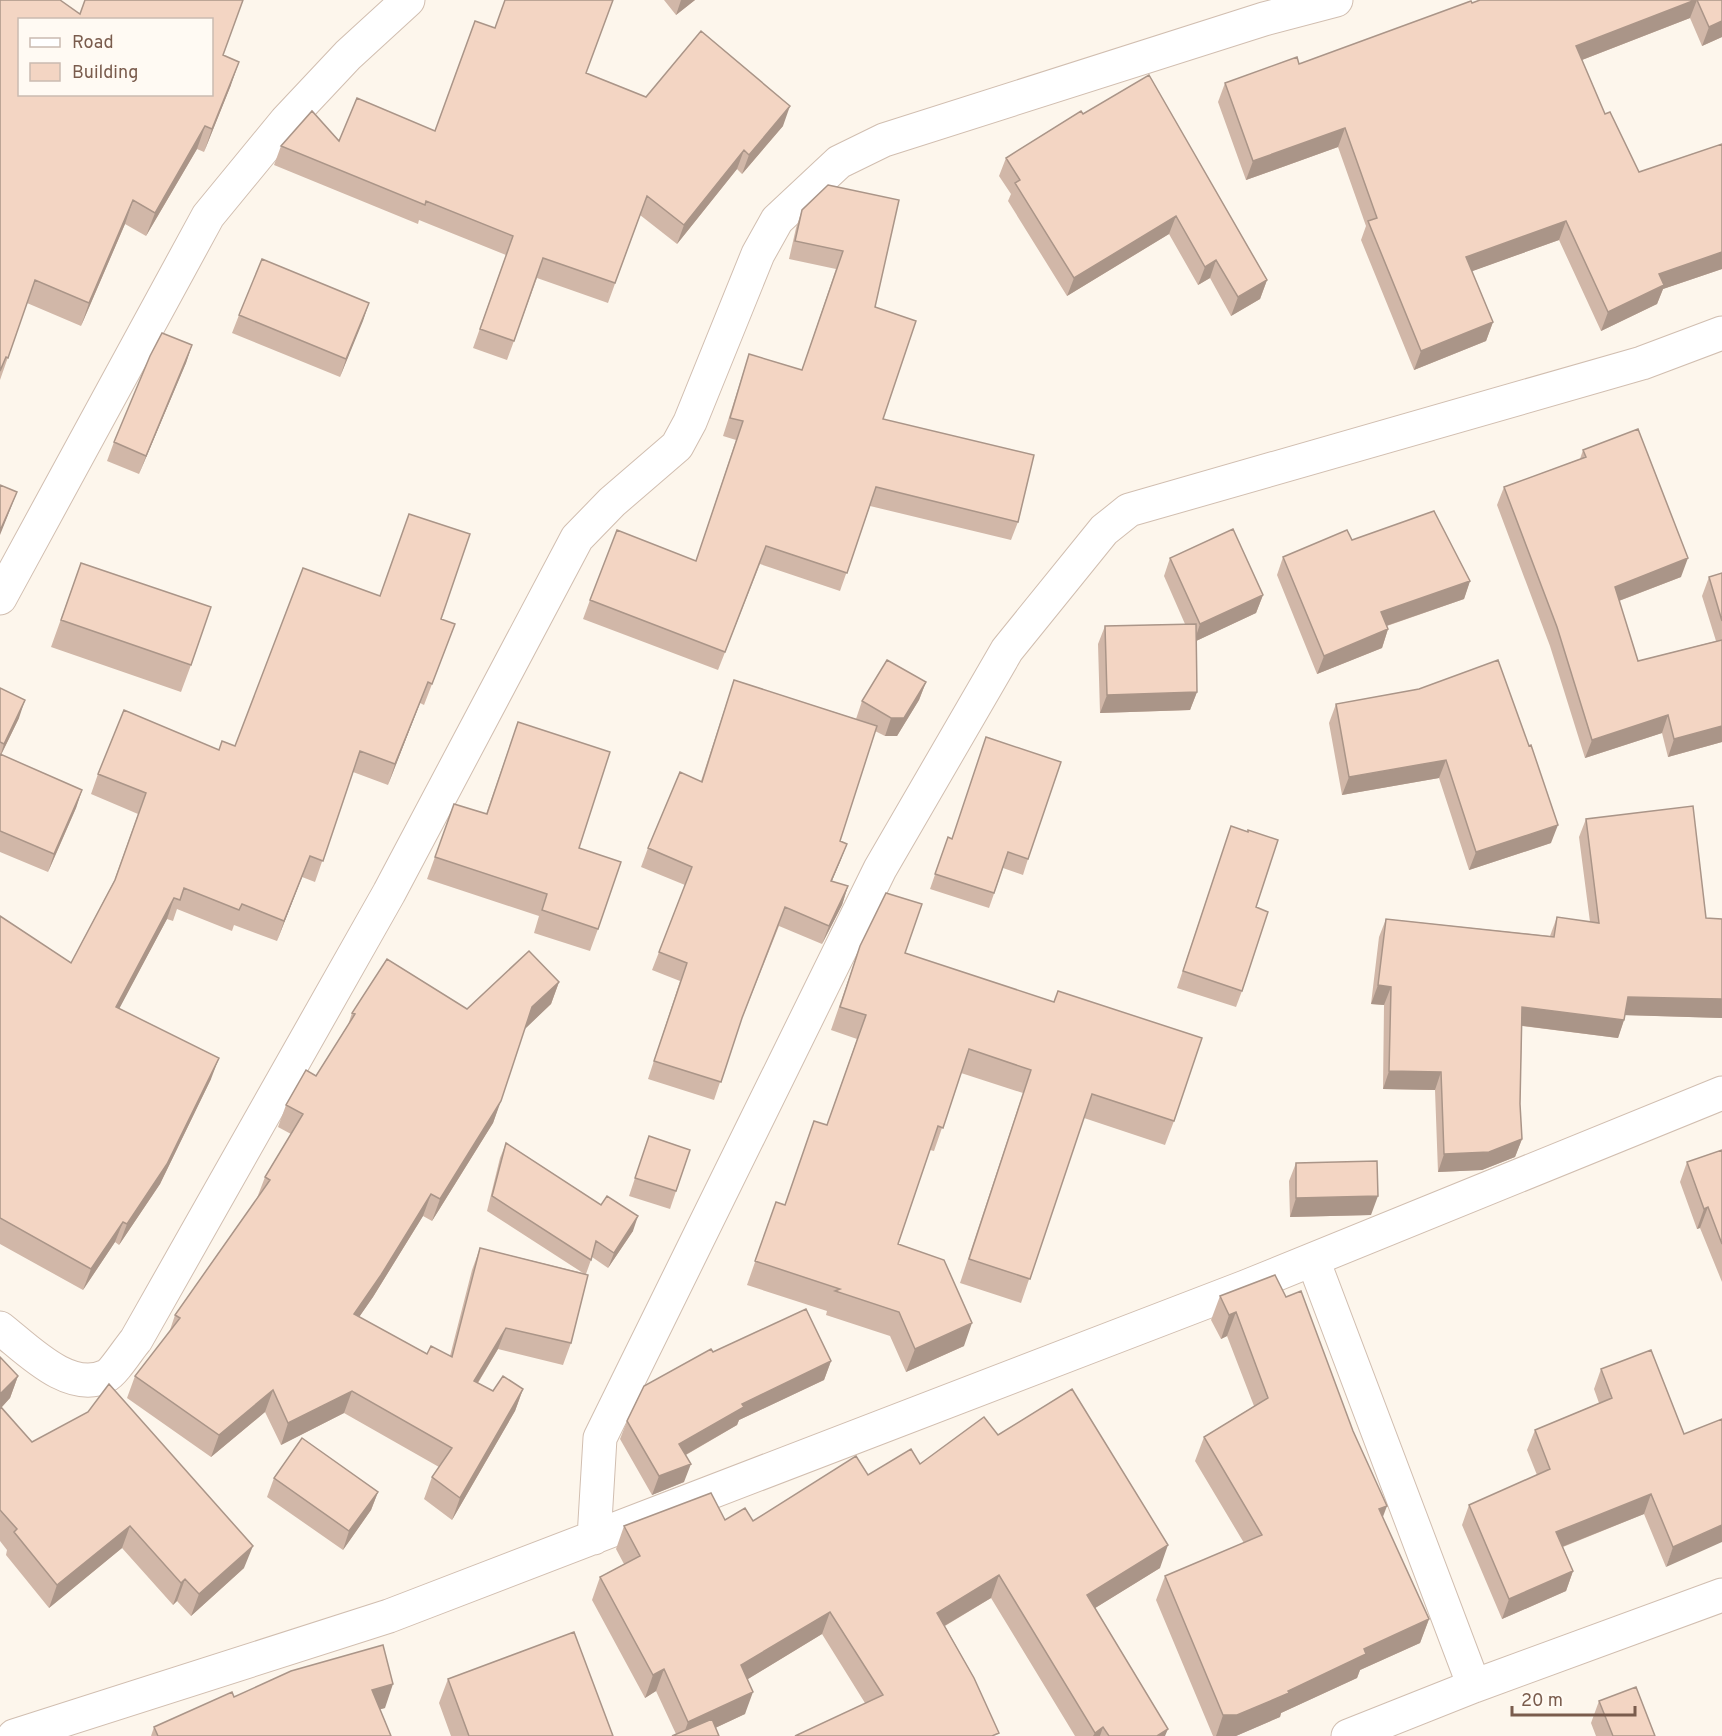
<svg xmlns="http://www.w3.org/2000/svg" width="1722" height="1736" font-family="Overpass,sans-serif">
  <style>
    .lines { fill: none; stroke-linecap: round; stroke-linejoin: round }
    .street-casing { stroke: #d1beb0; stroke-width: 35 }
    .street { stroke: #fff; stroke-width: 33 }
    .wall { fill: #d1b7a8 }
    .shaded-wall { fill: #aa9588 }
    .building { fill: #f3d5c3; stroke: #aa9588; stroke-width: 1.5; fill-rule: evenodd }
  </style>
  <rect width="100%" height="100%" fill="#fdf6ec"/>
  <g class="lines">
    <g class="street-casing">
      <path id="street" d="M 0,598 L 208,216 L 286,121 L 348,55 L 408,0
        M 1313,1260 L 1474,1686
        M 0,1328 C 27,1349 69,1394 106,1376 C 114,1372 129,1348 136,1340 L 389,893 L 577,538 L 612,502 L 677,446 L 690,422 L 758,254 L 777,220 L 839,162 L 884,140 L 1264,19 L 1336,0
        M 594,1538 L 600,1438 L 880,869 L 1007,650 L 1104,530 L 1129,510 L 1642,363 L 1722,333
        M 14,1736 L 389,1616 L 1245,1287 L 1722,1093
        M 1348,1736 L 1474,1686 L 1722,1595"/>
    </g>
    <use href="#street" class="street"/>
  </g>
  <path class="wall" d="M 0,0 L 80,14 L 223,55 L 231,85 L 204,152 L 197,149 L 146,236 L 125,224 L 81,326 L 27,303 L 0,380 Z
    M 664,0 L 695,0 L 676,15 Z
    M 1480,0 L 1722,0 L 1722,37 L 1702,46 L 1690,18 L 1582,60 L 1605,114 L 1639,172 L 1722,144 L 1722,269 L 1663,289 L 1657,304 L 1601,331 L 1559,240 L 1472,271 L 1493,322 L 1486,341 L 1414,370 L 1361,240 L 1366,226 L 1338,147 L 1246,180 L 1218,102 L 1225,83 L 1299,64 Z
    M 586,73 L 646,97 L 783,126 L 742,174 L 737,169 L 677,244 L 640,215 L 608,303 L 537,278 L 507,360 L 473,348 L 506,255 L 419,220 L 418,224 L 274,165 L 281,146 L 339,141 L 435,131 Z
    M 1083,114 L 1267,280 L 1260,299 L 1231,316 L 1210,278 L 1198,285 L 1169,234 L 1067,296 L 1008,201 L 1011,194 L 999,176 L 1006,158 Z
    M 828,185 L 875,307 L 883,419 L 1018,522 L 1011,540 L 870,506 L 840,591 L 760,564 L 718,670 L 583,619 L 590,600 L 696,561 L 736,440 L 723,436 L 743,373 L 749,354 L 802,370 L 836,269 L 789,259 L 796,228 L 802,210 Z
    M 369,303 L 340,377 L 232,333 L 239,315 Z
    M 192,345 L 186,363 L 139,474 L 107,461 L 114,442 Z
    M 1583,450 L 1681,577 L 1619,601 L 1638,661 L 1716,641 L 1702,596 L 1709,577 L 1722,573 L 1722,742 L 1668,757 L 1662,733 L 1585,758 L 1550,646 L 1497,505 L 1504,487 L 1580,459 Z
    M 1352,540 L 1470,581 L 1464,599 L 1387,626 L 1388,629 L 1382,648 L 1317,674 L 1277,575 L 1283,557 Z
    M 1170,558 L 1263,595 L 1256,613 L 1196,641 L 1197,692 L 1190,710 L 1100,713 L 1098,644 L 1105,626 L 1185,624 L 1164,576 Z
    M 81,563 L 191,665 L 181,692 L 51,647 Z
    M 441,619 L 455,624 L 424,705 L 420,703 L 388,785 L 353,772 L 315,882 L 302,877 L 277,941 L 234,925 L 232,931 L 177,909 L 173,921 L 167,919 L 119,1008 L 211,1079 L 160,1184 L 119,1245 L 115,1242 L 83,1290 L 0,1244 L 0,916 L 71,963 L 114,881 L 138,814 L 91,794 L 98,774 L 219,750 L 235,746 Z
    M 734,680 L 856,719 L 862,701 L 926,682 L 919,700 L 897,736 L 885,736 L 875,731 L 840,841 L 847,844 L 832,881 L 848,886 L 842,905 L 822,944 L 779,926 L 739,1026 L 714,1100 L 648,1079 L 680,981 L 652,970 L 685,885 L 641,867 L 648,848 L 701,781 Z
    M 0,688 L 19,718 L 1,755 L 82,790 L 76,808 L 48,872 L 0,852 Z
    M 1419,689 L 1551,843 L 1469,870 L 1439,778 L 1342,795 L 1329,723 L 1336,704 Z
    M 518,722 L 579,848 L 598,929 L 590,951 L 534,933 L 539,916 L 427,879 L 454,804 L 486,814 Z
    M 981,752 L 1028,859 L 1023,875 L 1003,868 L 989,908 L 930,889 L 948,837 L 952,839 Z
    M 1586,819 L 1706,918 L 1722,1018 L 1625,1015 L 1624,1020 L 1618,1038 L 1522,1026 L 1520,1104 L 1522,1139 L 1515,1157 L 1482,1170 L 1438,1172 L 1435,1090 L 1383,1089 L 1384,1005 L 1371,1004 L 1379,937 L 1386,919 L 1550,936 L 1557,917 L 1590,922 L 1579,837 Z
    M 1231,826 L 1256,907 L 1242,991 L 1236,1007 L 1177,988 Z
    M 860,946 L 905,953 L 1174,1121 L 1165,1145 L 1084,1118 L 1021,1303 L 960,1283 L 1023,1093 L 961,1073 L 934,1151 L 930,1150 L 898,1244 L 964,1346 L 906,1372 L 890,1336 L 826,1315 L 827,1311 L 747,1285 L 776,1202 L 785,1205 L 814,1121 L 827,1125 L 857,1039 L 831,1030 Z
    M 559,982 L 551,1004 L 525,1028 L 493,1123 L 432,1221 L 423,1216 L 373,1297 L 359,1317 L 427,1354 L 450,1356 L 472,1270 L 480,1248 L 583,1273 L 487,1211 L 500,1158 L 506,1143 L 633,1231 L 608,1268 L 592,1257 L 586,1274 L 571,1343 L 563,1365 L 498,1349 L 478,1383 L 493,1391 L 523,1389 L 515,1411 L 452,1520 L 424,1499 L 432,1477 L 439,1467 L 344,1413 L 281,1445 L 265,1412 L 211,1457 L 127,1398 L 135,1376 L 169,1333 L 175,1315 L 257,1198 L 265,1177 L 291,1134 L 278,1127 L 286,1105 L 316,1076 L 348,1025 L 352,1013 L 467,1009 Z
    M 649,1136 L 690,1150 L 670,1209 L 629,1196 Z
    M 1722,1150 L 1722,1282 L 1700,1228 L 1697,1229 L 1680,1182 L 1687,1162 Z
    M 1296,1163 L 1371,1215 L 1290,1217 L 1289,1181 Z
    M 1275,1275 L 1382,1517 L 1429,1619 L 1420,1643 L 1360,1670 L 1357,1678 L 1281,1713 L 1280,1717 L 1236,1736 L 1213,1736 L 1156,1600 L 1165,1576 L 1244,1543 L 1195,1461 L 1204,1437 L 1254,1406 L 1227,1336 L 1221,1339 L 1211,1320 L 1220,1296 Z
    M 713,1352 L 831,1361 L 824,1380 L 739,1420 L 737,1425 L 686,1455 L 684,1482 L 652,1495 L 620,1439 L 627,1421 Z
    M 0,1357 L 18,1376 L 10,1398 L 1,1408 L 32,1442 L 244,1568 L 191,1616 L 177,1601 L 173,1605 L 122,1548 L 49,1608 L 6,1555 L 7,1550 L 0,1541 Z
    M 1601,1369 L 1684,1434 L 1722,1419 L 1666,1567 L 1644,1514 L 1563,1547 L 1573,1571 L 1566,1591 L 1502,1619 L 1462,1525 L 1469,1505 L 1537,1475 L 1527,1450 L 1535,1430 L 1599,1403 L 1594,1389 Z
    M 998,1435 L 1160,1568 L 1095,1608 L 1165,1736 L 1075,1736 L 991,1598 L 945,1626 L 974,1678 L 865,1703 L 822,1634 L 748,1679 L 745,1714 L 715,1728 L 676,1734 L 656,1691 L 645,1698 L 592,1600 L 600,1577 L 624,1564 L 616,1549 L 624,1526 L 725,1520 L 753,1521 L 868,1475 L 920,1464 Z
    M 274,1478 L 378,1492 L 371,1510 L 343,1550 L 267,1497 Z
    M 448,1679 L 613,1736 L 451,1736 L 439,1703 Z
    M 234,1697 L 385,1708 L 380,1709 L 391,1736 L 151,1736 L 154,1727 Z
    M 1599,1701 L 1655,1736 L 1596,1736 L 1591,1723 Z"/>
  <path class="shaded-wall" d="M 681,0 L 695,0 L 676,15 Z
    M 1695,0 L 1697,0 L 1690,18 L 1569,65 L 1576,46 Z
    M 1722,21 L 1722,37 L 1702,46 L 1709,27 Z
    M 239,62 L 231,85 L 204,152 L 212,129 Z
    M 790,106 L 783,126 L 742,174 L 749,155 Z
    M 205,126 L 197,149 L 146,236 L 155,213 Z
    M 1345,128 L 1338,147 L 1246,180 L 1253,161 Z
    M 744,150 L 737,169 L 677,244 L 684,225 Z
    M 133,200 L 125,224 L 81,326 L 89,303 Z
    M 1176,216 L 1169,234 L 1067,296 L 1074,278 Z
    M 1566,221 L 1559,240 L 1459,276 L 1466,257 Z
    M 1722,252 L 1722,269 L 1663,289 L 1657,304 L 1601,331 L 1608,312 L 1659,274 Z
    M 1216,260 L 1210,278 L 1198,285 L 1205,267 Z
    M 1267,280 L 1260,299 L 1231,316 L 1238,297 Z
    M 369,303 L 363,321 L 340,377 L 346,359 Z
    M 1493,322 L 1486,341 L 1414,370 L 1421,351 Z
    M 192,345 L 186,363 L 139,474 L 146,456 Z
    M 17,492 L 8,515 L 0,535 L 0,531 Z
    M 1688,558 L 1681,577 L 1608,605 L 1615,587 Z
    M 1470,581 L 1464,599 L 1374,630 L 1381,612 Z
    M 1263,595 L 1256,613 L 1194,642 L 1200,624 Z
    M 1388,629 L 1382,648 L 1317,674 L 1324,656 Z
    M 428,682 L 420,703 L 388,785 L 395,764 Z
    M 926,682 L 919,700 L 897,736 L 885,736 L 891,718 Z
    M 1197,692 L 1190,710 L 1100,713 L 1107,695 Z
    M 25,700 L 19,718 L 0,757 L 4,744 Z
    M 1668,715 L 1662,733 L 1585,758 L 1592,740 Z
    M 1722,726 L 1722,742 L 1668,757 L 1674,739 Z
    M 1446,760 L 1439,778 L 1342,795 L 1349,777 Z
    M 82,790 L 76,808 L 48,872 L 54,854 Z
    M 1558,825 L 1551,843 L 1469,870 L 1476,852 Z
    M 847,844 L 840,862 L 824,899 L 831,881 Z
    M 310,856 L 302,877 L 277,941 L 284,921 Z
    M 848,886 L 842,905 L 822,944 L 829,926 Z
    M 174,898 L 167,919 L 109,1028 L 116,1007 Z
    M 559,982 L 551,1004 L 525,1029 L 532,1007 Z
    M 1378,985 L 1391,987 L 1384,1005 L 1371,1004 Z
    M 1628,997 L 1722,999 L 1722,1018 L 1621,1015 Z
    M 1522,1007 L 1624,1020 L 1618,1038 L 1516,1025 Z
    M 219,1058 L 211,1079 L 160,1184 L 119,1245 L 127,1224 Z
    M 1389,1071 L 1441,1072 L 1435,1090 L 1383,1089 Z
    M 501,1101 L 493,1123 L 432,1221 L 440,1199 Z
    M 1522,1139 L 1515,1157 L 1482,1170 L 1438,1172 L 1444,1154 Z
    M 431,1194 L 423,1216 L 373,1297 L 346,1336 L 354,1314 Z
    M 1378,1196 L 1371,1215 L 1290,1217 L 1296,1198 Z
    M 1708,1207 L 1700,1228 L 1697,1229 L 1704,1209 Z
    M 638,1216 L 633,1231 L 608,1268 L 614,1253 Z
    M 123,1222 L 115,1242 L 83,1290 L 91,1269 Z
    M 1236,1312 L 1227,1336 L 1221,1339 L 1229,1315 Z
    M 972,1323 L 964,1346 L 906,1372 L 915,1349 Z
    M 506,1328 L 498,1349 L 466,1402 L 474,1381 Z
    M 831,1361 L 824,1380 L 739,1420 L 737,1425 L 673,1462 L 679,1444 L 742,1404 Z
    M 18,1376 L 10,1398 L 0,1409 L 0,1394 Z
    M 523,1389 L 515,1411 L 452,1520 L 460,1498 Z
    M 273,1390 L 265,1412 L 211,1457 L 219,1435 Z
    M 352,1391 L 344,1413 L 281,1445 L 288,1423 Z
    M 691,1464 L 684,1482 L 652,1495 L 659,1476 Z
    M 378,1492 L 371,1510 L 343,1550 L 349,1531 Z
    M 1651,1494 L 1644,1514 L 1549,1552 L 1556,1532 Z
    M 1387,1506 L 1378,1530 L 1379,1509 Z
    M 1722,1525 L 1722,1542 L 1666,1567 L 1673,1547 Z
    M 130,1526 L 122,1548 L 49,1608 L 57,1585 Z
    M 1168,1545 L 1160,1568 L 1079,1618 L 1087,1595 Z
    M 253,1546 L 244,1568 L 191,1616 L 199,1594 Z
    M 1573,1571 L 1566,1591 L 1502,1619 L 1509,1599 Z
    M 999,1575 L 991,1598 L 929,1635 L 937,1613 Z
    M 185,1579 L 177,1601 L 173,1605 L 181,1583 Z
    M 830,1612 L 822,1634 L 733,1688 L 741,1665 Z
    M 1429,1619 L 1420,1643 L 1360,1670 L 1357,1678 L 1281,1713 L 1280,1717 L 1236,1736 L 1216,1736 L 1223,1715 L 1288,1691 L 1364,1649 Z
    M 664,1669 L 656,1691 L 645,1698 L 653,1675 Z
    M 393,1684 L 385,1708 L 363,1714 L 372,1690 Z
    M 753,1692 L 745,1714 L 698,1736 L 683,1736 L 688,1722 Z
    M 1103,1727 L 1100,1736 L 1093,1736 L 1095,1733 Z
    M 1168,1729 L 1165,1736 L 1157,1736 Z"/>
  <path class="building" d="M 0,0 L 60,0 L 80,14 L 85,0 L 243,0 L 223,55 L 239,62 L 212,129 L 205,126 L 155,213 L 133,200 L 89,303 L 35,280 L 8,358 L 6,357 L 0,371 ZM 20,20 L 212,20 L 212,94 L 20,94 Z
    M 505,0 L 613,0 L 586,73 L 646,97 L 701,31 L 790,106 L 749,155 L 744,150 L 684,225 L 647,196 L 615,283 L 543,258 L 514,341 L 480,329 L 513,236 L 426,201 L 425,205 L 281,146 L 312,111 L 339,141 L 357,98 L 435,131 L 475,21 L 495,28 Z
    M 1480,0 L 1695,0 L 1576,46 L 1605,114 L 1610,112 L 1639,172 L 1722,144 L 1722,252 L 1659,274 L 1664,285 L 1608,312 L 1566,221 L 1466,257 L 1493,322 L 1421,351 L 1368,221 L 1377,218 L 1345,128 L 1253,161 L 1225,83 L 1297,57 L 1299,64 L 1471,1 L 1472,3 Z
    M 1697,0 L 1722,0 L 1722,21 L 1709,27 Z
    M 1149,75 L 1267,280 L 1238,297 L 1216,260 L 1205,267 L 1176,216 L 1074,278 L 1015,183 L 1020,180 L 1006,158 L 1081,111 L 1083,114 Z
    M 828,185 L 899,200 L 875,307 L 916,321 L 883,419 L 1034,455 L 1018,522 L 876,487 L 847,573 L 766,546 L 725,652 L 590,600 L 617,530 L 696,561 L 743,421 L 730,418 L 749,354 L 802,370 L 843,251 L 795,241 L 802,210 Z
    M 262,259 L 369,303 L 346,359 L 239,315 Z
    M 162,333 L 192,345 L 146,456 L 114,442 L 150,356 Z
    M 1638,429 L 1688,558 L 1615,587 L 1638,661 L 1722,640 L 1722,726 L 1674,739 L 1668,715 L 1592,740 L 1557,627 L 1504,487 L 1586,457 L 1583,450 Z
    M 0,485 L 17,492 L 0,531 Z
    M 1434,511 L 1470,581 L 1381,612 L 1388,629 L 1324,656 L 1283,557 L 1347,530 L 1352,540 Z
    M 409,514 L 470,534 L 441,619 L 455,624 L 432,684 L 428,682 L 395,764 L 360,751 L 323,861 L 310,856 L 284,921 L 242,904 L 239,910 L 184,888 L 180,900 L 174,898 L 116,1007 L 219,1058 L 167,1164 L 127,1224 L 123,1222 L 91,1269 L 0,1218 L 0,916 L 71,963 L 115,880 L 146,793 L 98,774 L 124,710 L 219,750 L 222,741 L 235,746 L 303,568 L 380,596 Z
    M 1233,529 L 1263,595 L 1200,624 L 1170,558 Z
    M 81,563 L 211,607 L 191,665 L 61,620 Z
    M 1722,573 L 1722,621 L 1709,577 Z
    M 1196,624 L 1197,692 L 1107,695 L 1105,626 Z
    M 887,660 L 926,682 L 904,718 L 891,718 L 862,701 Z
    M 1498,660 L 1529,746 L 1531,745 L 1558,825 L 1476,852 L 1446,760 L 1349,777 L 1336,704 L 1419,689 Z
    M 734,680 L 877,726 L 840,841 L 847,844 L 831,881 L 848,886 L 829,926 L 785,907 L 742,1018 L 721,1082 L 654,1061 L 687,963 L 659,952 L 692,867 L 648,848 L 680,772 L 702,782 Z
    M 0,688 L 25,700 L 4,744 L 0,742 Z
    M 518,722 L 610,752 L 579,848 L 621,862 L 598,929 L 542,910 L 547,894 L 435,857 L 454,804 L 487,814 Z
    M 986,737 L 1061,762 L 1028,859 L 1008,852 L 994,893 L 935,874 L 948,837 L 952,839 Z
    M 0,754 L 82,790 L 54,854 L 0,831 Z
    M 1693,806 L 1706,918 L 1722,919 L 1722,999 L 1628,997 L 1624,1020 L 1522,1007 L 1520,1104 L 1522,1139 L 1489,1152 L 1444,1154 L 1441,1072 L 1389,1071 L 1391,987 L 1378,985 L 1386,919 L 1554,937 L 1557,917 L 1599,923 L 1586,819 Z
    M 1231,826 L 1248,832 L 1248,830 L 1278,840 L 1256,907 L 1268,912 L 1242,991 L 1183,971 Z
    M 886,893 L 922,904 L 905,953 L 1054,1002 L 1058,991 L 1202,1038 L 1174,1121 L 1092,1094 L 1030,1279 L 969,1259 L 1031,1070 L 969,1049 L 943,1128 L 938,1126 L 898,1244 L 944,1260 L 972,1323 L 915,1349 L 899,1312 L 835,1291 L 840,1289 L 755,1261 L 776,1202 L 785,1205 L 814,1121 L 827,1125 L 866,1015 L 840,1007 L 860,946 Z
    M 529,951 L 559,982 L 532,1007 L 501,1101 L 440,1199 L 431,1194 L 381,1275 L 354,1314 L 427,1354 L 431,1346 L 452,1357 L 480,1248 L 588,1275 L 571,1343 L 506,1328 L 474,1381 L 493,1391 L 503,1376 L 523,1389 L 460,1498 L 432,1477 L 452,1448 L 352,1391 L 288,1423 L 273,1390 L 219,1435 L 135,1376 L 180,1318 L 175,1315 L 270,1180 L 265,1177 L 303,1114 L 286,1105 L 306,1070 L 316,1076 L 355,1014 L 352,1013 L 387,959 L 467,1009 Z
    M 649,1136 L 690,1150 L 676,1191 L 635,1178 Z
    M 506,1143 L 601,1205 L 607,1196 L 638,1216 L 614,1253 L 596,1241 L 591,1260 L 492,1196 Z
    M 1722,1150 L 1722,1244 L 1708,1207 L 1704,1209 L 1687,1162 Z
    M 1377,1161 L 1378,1196 L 1296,1198 L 1296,1163 Z
    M 1275,1275 L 1286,1297 L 1301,1291 L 1353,1431 L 1387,1506 L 1379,1509 L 1429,1619 L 1364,1649 L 1366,1654 L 1288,1691 L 1289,1693 L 1237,1715 L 1223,1715 L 1165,1576 L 1262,1535 L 1204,1437 L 1268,1398 L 1236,1312 L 1229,1315 L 1220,1296 Z
    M 806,1309 L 831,1361 L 742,1404 L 744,1407 L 679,1444 L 691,1464 L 659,1476 L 627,1421 L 644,1386 L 711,1349 L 713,1352 Z
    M 1651,1350 L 1684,1434 L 1722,1419 L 1722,1525 L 1673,1547 L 1651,1494 L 1556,1532 L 1573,1571 L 1509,1599 L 1469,1505 L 1550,1469 L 1535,1430 L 1612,1398 L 1601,1369 Z
    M 0,1357 L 18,1376 L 0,1394 Z
    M 109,1384 L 253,1546 L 199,1594 L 185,1579 L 181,1583 L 130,1526 L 57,1585 L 14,1532 L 17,1529 L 0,1510 L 0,1406 L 32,1442 L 88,1412 Z
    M 1072,1389 L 1168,1545 L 1087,1595 L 1168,1729 L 1157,1736 L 1109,1736 L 1103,1727 L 1095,1733 L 999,1575 L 937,1613 L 974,1678 L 999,1733 L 992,1736 L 795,1736 L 883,1695 L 830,1612 L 741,1665 L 753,1692 L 688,1722 L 664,1669 L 653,1675 L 600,1577 L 640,1556 L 624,1526 L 711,1493 L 725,1520 L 745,1508 L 753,1521 L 856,1456 L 868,1475 L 911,1449 L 920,1464 L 984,1417 L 998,1435 Z
    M 302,1438 L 378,1492 L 349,1531 L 274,1478 Z
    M 574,1632 L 613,1736 L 469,1736 L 448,1679 Z
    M 383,1645 L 393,1684 L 372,1690 L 391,1736 L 158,1736 L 154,1727 L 232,1692 L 234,1697 L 291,1671 Z
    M 1636,1687 L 1655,1736 L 1613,1736 L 1599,1701 Z
    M 712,1719 L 719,1736 L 672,1736 Z"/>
  <rect x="18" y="18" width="195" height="78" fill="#fffaf3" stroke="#cabbb1" stroke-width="1.5"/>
  <rect x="30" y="38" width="30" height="9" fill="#ffffff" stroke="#cabbb1" stroke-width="1.5"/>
  <text x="72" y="48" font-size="18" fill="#7a5c4d">Road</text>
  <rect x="30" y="63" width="30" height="18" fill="#f3d5c3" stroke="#cabbb1" stroke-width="1.5"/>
  <text x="72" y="78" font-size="18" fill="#7a5c4d">Building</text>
  <path d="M1512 1706v9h123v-9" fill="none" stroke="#7a5c4d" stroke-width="3"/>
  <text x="1521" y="1706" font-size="18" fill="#7a5c4d" stroke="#fffaf3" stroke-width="4.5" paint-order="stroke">20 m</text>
</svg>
